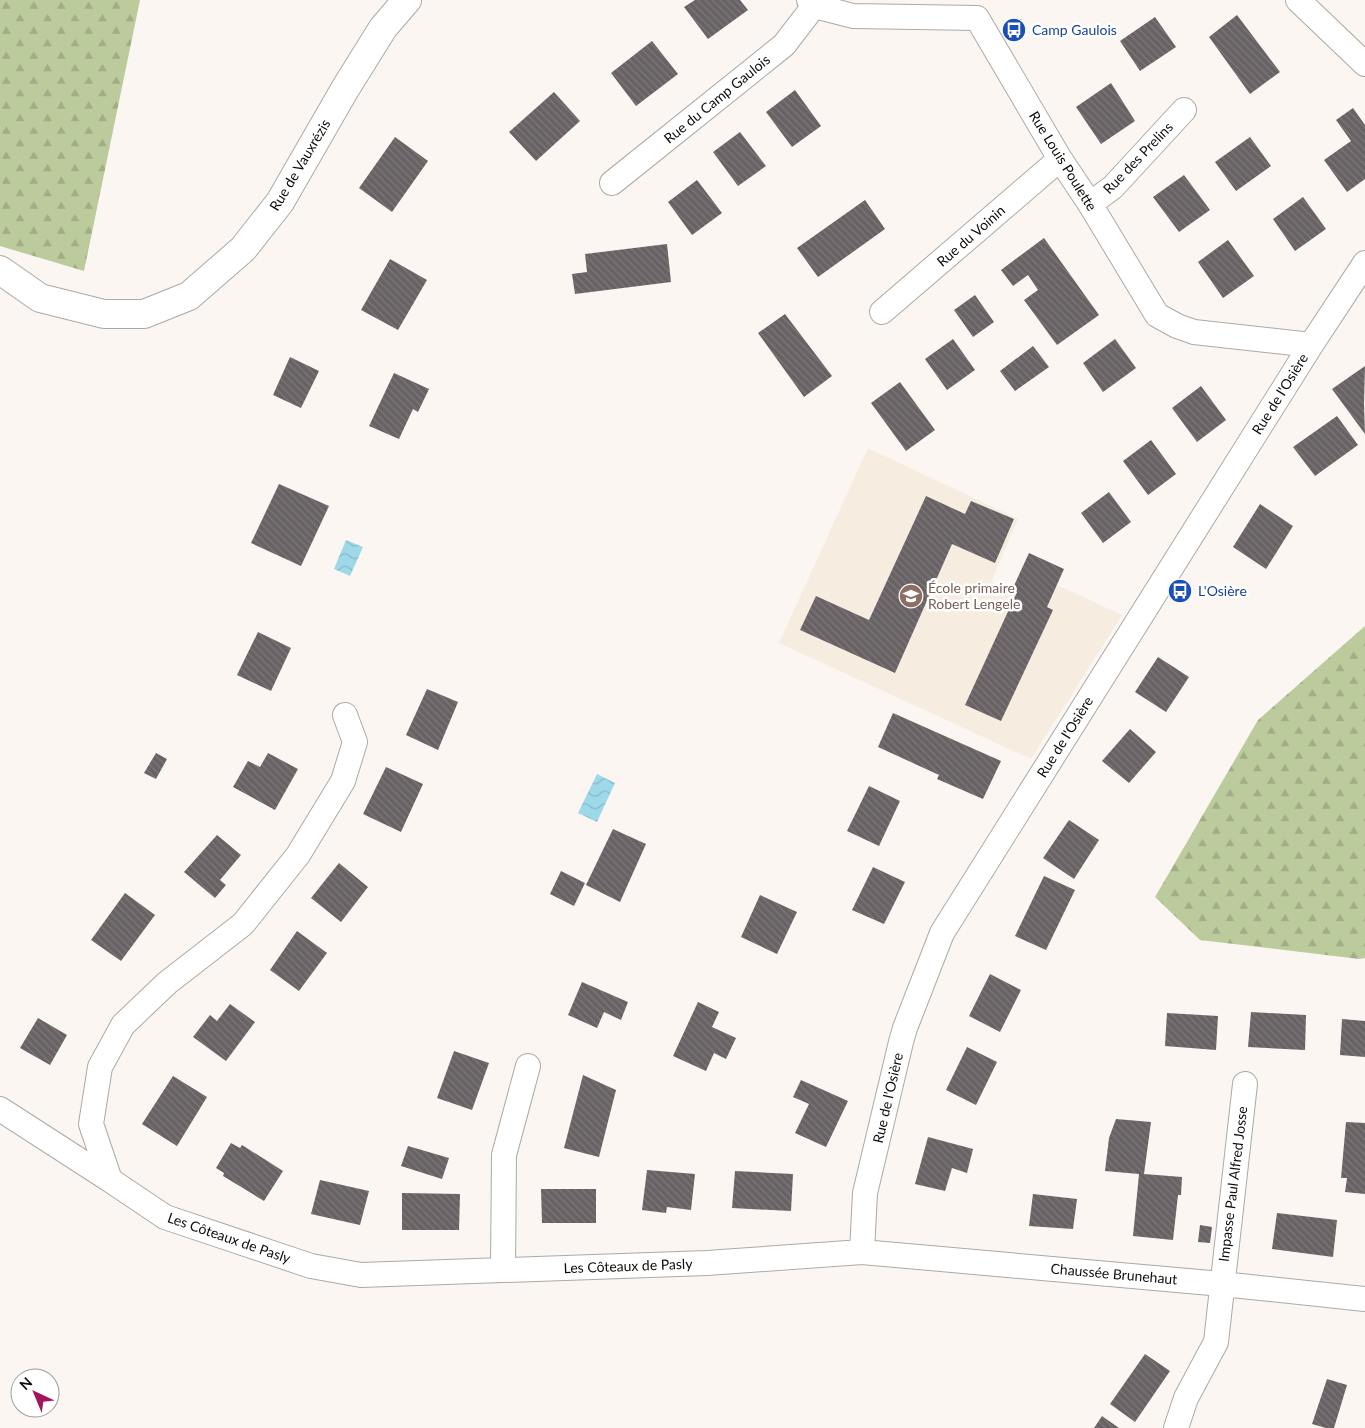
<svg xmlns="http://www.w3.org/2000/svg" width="1365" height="1428" font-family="Lato,sans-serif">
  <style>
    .built { fill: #f6ece0 }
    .forest { fill: url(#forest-firs) }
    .water { fill: url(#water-waves) }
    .building { fill: url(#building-back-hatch) }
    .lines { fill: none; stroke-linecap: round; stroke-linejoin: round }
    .street-casing { stroke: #ada9a4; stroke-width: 26 }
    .secondary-casing { stroke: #ada9a4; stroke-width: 30 }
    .street { stroke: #fff; stroke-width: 24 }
    .secondary { stroke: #fff; stroke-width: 28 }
    .labels { text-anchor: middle; stroke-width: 5; stroke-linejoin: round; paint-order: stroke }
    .transit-label { font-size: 14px; fill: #164399; stroke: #fff; text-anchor: start }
    .street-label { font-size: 14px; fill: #0e0d0b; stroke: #fff }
    .education-label { font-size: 14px; fill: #785e54; stroke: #fff; text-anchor: start }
  </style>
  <defs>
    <pattern id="forest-firs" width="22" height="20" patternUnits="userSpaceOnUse" patternTransform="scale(1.25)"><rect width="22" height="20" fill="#bccb9c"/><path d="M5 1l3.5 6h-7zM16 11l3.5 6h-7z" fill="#a0ad85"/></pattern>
    <pattern id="water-waves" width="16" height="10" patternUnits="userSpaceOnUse" patternTransform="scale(1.25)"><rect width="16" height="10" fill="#9ed9ea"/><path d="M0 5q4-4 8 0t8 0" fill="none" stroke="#87b9c7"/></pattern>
    <pattern id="building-back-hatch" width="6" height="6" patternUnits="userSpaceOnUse" patternTransform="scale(1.25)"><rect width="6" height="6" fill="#686265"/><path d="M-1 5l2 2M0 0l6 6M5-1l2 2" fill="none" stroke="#7c7779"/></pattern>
  </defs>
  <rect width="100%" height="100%" fill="#fbf6f1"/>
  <path class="built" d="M 868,448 L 1018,519 L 991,582 L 1047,607 L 1057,585 L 1122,615 L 1031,759 L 779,643 Z"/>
  <path class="forest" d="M 0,0 L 140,0 L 84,271 L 0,246 Z
    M 1365,626 L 1365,958 L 1359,959 L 1200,940 L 1155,897 L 1258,720 Z"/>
  <path class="water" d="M 346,540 L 363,547 L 350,576 L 334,569 Z
    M 597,774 L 615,783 L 597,822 L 578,813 Z"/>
  <path class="building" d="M 695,0 L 740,0 L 748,10 L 708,39 L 684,7 Z
    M 1237,15 L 1280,72 L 1250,94 L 1209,37 Z
    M 1155,17 L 1176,47 L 1140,71 L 1120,41 Z
    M 652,41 L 678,74 L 636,106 L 611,73 Z
    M 1111,83 L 1135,121 L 1101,144 L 1076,107 Z
    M 795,90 L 821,126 L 792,147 L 766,112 Z
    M 554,92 L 580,121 L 536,161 L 509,132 Z
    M 1353,108 L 1365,125 L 1365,179 L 1347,192 L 1324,160 L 1351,141 L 1336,120 Z
    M 740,132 L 766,166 L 738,186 L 713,152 Z
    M 395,137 L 428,161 L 392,212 L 359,188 Z
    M 1250,137 L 1271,166 L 1236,191 L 1215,162 Z
    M 1184,175 L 1210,210 L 1179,232 L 1153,197 Z
    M 697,180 L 722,213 L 692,235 L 668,202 Z
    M 1303,197 L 1326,229 L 1295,251 L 1273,219 Z
    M 865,200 L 885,229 L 818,277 L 797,248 Z
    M 1044,238 L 1099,315 L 1057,345 L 1024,300 L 1038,290 L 1028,275 L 1013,286 L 1001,270 Z
    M 1228,240 L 1254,276 L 1223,298 L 1198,262 Z
    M 667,244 L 671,282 L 575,294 L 572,274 L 587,272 L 585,254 Z
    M 390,259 L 427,280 L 398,330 L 361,310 Z
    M 975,295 L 994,322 L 973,337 L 954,310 Z
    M 785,314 L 832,376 L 804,397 L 758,333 Z
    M 953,339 L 975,370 L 947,390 L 925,359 Z
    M 1115,339 L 1136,368 L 1103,392 L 1083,363 Z
    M 1033,346 L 1049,367 L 1015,391 L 1000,371 Z
    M 290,357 L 319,371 L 301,408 L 273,395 Z
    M 1365,366 L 1364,404 L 1365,434 L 1332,389 Z
    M 394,373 L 429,389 L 418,412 L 413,409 L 399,439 L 369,426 Z
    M 900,382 L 935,430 L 906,451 L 871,403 Z
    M 1201,386 L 1226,420 L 1197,442 L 1172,408 Z
    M 1337,416 L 1358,445 L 1315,476 L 1293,447 Z
    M 1151,440 L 1176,474 L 1148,495 L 1123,461 Z
    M 279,484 L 329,506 L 301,566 L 251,543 Z
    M 1109,492 L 1131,522 L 1103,543 L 1081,513 Z
    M 926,496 L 965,514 L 971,501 L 1014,519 L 995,563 L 952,544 L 895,673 L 800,630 L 816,596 L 869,620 Z
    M 1260,504 L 1293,526 L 1266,569 L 1233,547 Z
    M 1029,553 L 1064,569 L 1047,607 L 1053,610 L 1001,721 L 965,705 L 1017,592 L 1012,590 Z
    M 258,632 L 291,648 L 271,691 L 237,675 Z
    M 1158,657 L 1189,677 L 1166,712 L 1135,692 Z
    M 427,689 L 458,702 L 438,750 L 406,735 Z
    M 893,713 L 1001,761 L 983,799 L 937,779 L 939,775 L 878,747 Z
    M 1130,729 L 1156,752 L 1129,783 L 1102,761 Z
    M 156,753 L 167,759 L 156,779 L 144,773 Z
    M 268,753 L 298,769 L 275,810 L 233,787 L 248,761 L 260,767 Z
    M 386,767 L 423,784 L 401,832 L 363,814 Z
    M 869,786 L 900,801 L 879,846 L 847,831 Z
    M 1069,820 L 1099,840 L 1074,879 L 1043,858 Z
    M 613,829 L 646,844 L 620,902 L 586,885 Z
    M 217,835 L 241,855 L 220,880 L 226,885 L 215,898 L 184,872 Z
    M 339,863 L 368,887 L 341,922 L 311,898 Z
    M 873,867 L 905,882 L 884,924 L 852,910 Z
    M 561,871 L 585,883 L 574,906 L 550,894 Z
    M 1044,876 L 1075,890 L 1046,950 L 1015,936 Z
    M 125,893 L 155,915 L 121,961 L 91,940 Z
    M 760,895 L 797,912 L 777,954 L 741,937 Z
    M 297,931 L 327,953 L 299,991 L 270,970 Z
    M 990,974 L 1021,990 L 1000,1032 L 969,1016 Z
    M 582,982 L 628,1002 L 621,1020 L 604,1012 L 597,1028 L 568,1015 Z
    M 698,1002 L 719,1012 L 712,1027 L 736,1038 L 726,1059 L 714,1053 L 706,1071 L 673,1056 Z
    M 230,1004 L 255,1022 L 226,1061 L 193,1037 L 210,1015 L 217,1021 Z
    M 1251,1012 L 1306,1015 L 1305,1050 L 1248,1047 Z
    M 1167,1013 L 1218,1016 L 1216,1050 L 1165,1046 Z
    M 38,1018 L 67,1035 L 50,1065 L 20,1048 Z
    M 1342,1019 L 1365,1021 L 1365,1057 L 1340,1055 Z
    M 967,1047 L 997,1062 L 976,1105 L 946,1090 Z
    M 454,1051 L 489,1063 L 472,1110 L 437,1098 Z
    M 583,1075 L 616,1090 L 599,1157 L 564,1148 Z
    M 173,1076 L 207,1097 L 177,1146 L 142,1124 Z
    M 801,1080 L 848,1101 L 826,1147 L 795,1133 L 809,1104 L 793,1097 Z
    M 1116,1119 L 1151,1122 L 1144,1174 L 1182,1177 L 1181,1195 L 1178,1195 L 1173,1240 L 1133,1236 L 1139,1174 L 1105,1171 L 1109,1138 Z
    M 1346,1122 L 1365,1123 L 1365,1194 L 1345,1192 L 1347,1178 L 1341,1178 Z
    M 928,1137 L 973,1149 L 967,1173 L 952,1168 L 945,1191 L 915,1184 Z
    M 231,1143 L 240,1148 L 242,1145 L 283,1171 L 264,1201 L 223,1176 L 224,1173 L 216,1168 Z
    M 408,1146 L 449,1158 L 442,1179 L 401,1166 Z
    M 647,1170 L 695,1174 L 691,1210 L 667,1207 L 666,1213 L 642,1210 Z
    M 735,1171 L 793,1174 L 791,1211 L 732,1208 Z
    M 320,1180 L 369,1191 L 360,1225 L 311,1214 Z
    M 541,1189 L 596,1189 L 596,1223 L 542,1223 Z
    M 402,1193 L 460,1194 L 459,1230 L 402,1230 Z
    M 1033,1194 L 1077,1199 L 1073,1229 L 1029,1226 Z
    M 1277,1213 L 1337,1220 L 1333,1257 L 1272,1249 Z
    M 1200,1225 L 1212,1227 L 1210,1243 L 1198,1242 Z
    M 1145,1354 L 1170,1371 L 1135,1422 L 1110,1404 Z
    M 1327,1379 L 1347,1385 L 1334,1428 L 1326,1428 L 1312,1424 Z
    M 1102,1416 L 1119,1428 L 1094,1428 Z"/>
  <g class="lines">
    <g class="street-casing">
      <path id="street" d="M 809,0 L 814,6 L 853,16 L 977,18 L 1060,159 L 1090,204 L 1157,315 L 1177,326 L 1194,332 L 1311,345
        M 1298,0 L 1365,64
        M 612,183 L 784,45 L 814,6
        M 1090,204 L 1113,187 L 1184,110
        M 882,312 L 1060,159
        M 345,715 L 355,742 L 343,781 L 298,855 L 243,924 L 167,983 L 123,1025 L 100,1067 L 91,1124 L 110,1180 L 165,1217 L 311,1266 L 361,1275 L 707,1263 L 862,1252 L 1222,1284 L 1365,1299
        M 0,1109 L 110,1180
        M 862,1252 L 865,1193 L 901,1042 L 905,1028 L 942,933 L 1311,345 L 1365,263
        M 503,1270 L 504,1155 L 528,1066
        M 1176,1428 L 1186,1398 L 1216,1342 L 1245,1084"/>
    </g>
    <g class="secondary-casing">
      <path id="secondary" d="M 0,270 L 40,298 L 104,314 L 144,314 L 189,296 L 243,249 L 280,202 L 345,89 L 383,28 L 407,0"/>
    </g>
    <use href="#street" class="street"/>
    <use href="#secondary" class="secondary"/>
  </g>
  <defs>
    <g id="bus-disc" transform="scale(1.25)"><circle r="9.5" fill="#1a4fb4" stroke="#fff"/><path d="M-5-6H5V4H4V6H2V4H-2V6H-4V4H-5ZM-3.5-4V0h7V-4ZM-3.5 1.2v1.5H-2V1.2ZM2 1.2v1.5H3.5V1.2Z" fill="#fff"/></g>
    <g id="school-disc" transform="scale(1.25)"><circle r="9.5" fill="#8d6e63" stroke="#fff"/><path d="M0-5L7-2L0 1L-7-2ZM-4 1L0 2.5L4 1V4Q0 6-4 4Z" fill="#fff"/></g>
  </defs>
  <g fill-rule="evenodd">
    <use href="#bus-disc" x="1014" y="30"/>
    <use href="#bus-disc" x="1180" y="591"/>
    <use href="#school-disc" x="911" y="596"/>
  </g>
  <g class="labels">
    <g class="transit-label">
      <text x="1032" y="35">Camp Gaulois</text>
      <text x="1198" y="596">L'Osière</text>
    </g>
    <g class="street-label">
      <text transform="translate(717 99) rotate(-39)" y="5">Rue du Camp Gaulois</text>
      <text transform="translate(1138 158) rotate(-46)" y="5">Rue des Prelins</text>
      <text transform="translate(1063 161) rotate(58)" y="5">Rue Louis Poulette</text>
      <text transform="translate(300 165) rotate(-59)" y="5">Rue de Vauxrézis</text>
      <text transform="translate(971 236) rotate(-41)" y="5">Rue du Voinin</text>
      <text transform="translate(1280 394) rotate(-58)" y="5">Rue de l'Osière</text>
      <text transform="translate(1065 737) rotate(-58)" y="5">Rue de l'Osière</text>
      <text transform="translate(888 1098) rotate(-77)" y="5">Rue de l'Osière</text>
      <text transform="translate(1233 1184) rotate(-83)" y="5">Impasse Paul Alfred Josse</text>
      <text transform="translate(229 1238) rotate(19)" y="5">Les Côteaux de Pasly</text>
      <text transform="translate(628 1266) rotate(-2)" y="5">Les Côteaux de Pasly</text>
      <text transform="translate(1114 1274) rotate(5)" y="5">Chaussée Brunehaut</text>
    </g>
    <g class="education-label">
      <text x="928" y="593">École primaire<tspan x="928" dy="16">Robert Lengele</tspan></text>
    </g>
  </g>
  <g transform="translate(35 1393) rotate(316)"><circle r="24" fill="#ffffff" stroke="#9f9e9d"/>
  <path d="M0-4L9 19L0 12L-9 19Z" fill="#a3155b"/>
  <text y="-8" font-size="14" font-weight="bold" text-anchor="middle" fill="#0e0d0b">N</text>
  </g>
</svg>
